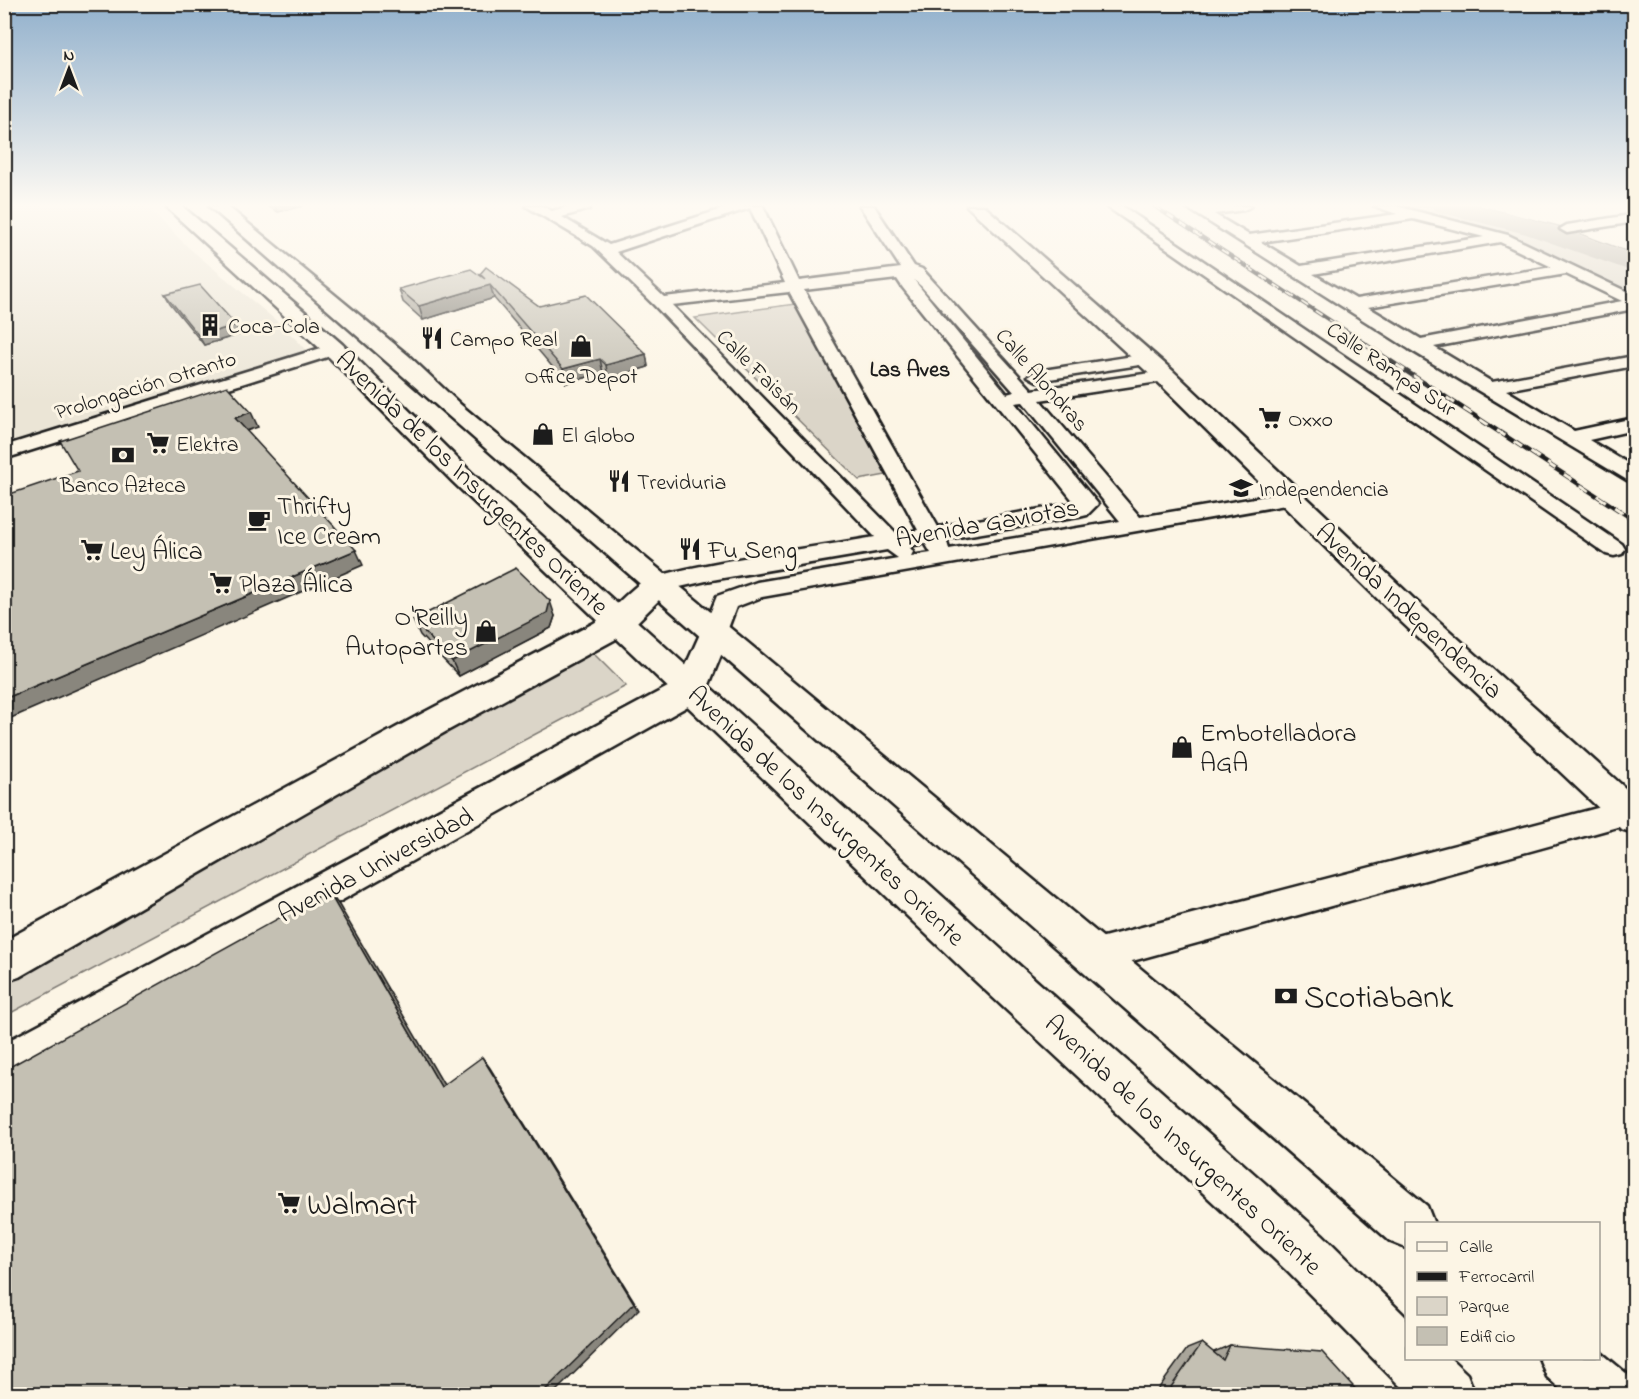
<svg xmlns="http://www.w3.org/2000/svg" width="1639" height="1399" font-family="'Indie Flower',sans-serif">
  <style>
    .built { fill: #ebe5d6 }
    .green { fill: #dbd5c8; stroke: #7c7872; stroke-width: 1.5 }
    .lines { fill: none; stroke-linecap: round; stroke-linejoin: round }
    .river { fill: #b0aba1; fill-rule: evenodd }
    .minor-casing { stroke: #1c1c1c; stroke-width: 5 }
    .major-casing { stroke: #1c1c1c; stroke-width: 5 }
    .highway-casing { stroke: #1c1c1c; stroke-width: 5 }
    .minor { fill: #fcf5e5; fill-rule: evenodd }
    .major { fill: #fcf5e5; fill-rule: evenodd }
    .highway { fill: #fcf5e5; fill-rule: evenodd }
    .rail-far1-casing { stroke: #1c1c1c; stroke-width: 4 }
    .rail-casing { stroke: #1c1c1c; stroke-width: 4.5 }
    .rail-far1 { stroke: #fcf5e5; stroke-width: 2; stroke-dasharray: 8; stroke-linecap: butt }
    .rail { stroke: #fcf5e5; stroke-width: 3; stroke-dasharray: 10; stroke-linecap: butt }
    .wall { fill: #a9a59a; stroke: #1c1c1c; stroke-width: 1.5 }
    .shaded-wall { fill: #89867d; stroke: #1c1c1c; stroke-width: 1.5 }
    .building { fill: #c4c0b3; stroke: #1c1c1c; stroke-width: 1.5 }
    .labels { text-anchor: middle; stroke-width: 6; stroke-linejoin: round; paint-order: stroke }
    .far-poi-label { font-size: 22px; fill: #1c1c1c; stroke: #fcf5e5; text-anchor: start }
    .far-neighbourhood-label { font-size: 22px; font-weight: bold; fill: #1c1c1c; stroke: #fcf5e5 }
    .far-street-label { font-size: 22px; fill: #1c1c1c; stroke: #fcf5e5 }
    .street-label { font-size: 26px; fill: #1c1c1c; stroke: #fcf5e5 }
    .poi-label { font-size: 26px; fill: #1c1c1c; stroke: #fcf5e5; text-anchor: start }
    .near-poi-label { font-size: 32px; fill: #1c1c1c; stroke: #fcf5e5; text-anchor: start }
  </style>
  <rect width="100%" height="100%" fill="#fcf5e5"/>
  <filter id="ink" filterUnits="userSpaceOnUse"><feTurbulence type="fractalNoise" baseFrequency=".0167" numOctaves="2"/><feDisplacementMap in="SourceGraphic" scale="12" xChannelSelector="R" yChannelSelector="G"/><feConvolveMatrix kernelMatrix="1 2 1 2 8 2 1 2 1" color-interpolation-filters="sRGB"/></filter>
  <g filter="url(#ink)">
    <path class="built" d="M 5,206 L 146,206 L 189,248 L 279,323 L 308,351 L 5,447 Z"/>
    <path class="green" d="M 1392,206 L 1479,206 L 1562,227 L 1634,254 L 1634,296 L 1512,237 Z
      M 795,304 L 886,475 L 859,480 L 695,318 Z
      M 590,650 L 626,686 L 5,1016 L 5,984 Z"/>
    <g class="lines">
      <path class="river" d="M 1432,206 C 1501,201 1571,233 1634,255 L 1634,272 L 1526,234 L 1435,211 Z"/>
      <g class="minor-casing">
        <path id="minor" d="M 526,206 L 542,206 L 552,211 L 570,206 L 591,206 L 589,209 L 562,217 L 609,245 L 732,206 L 763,206 L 799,281 L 901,268 L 860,206 L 874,206 L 914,266 L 922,269 L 1032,390 L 1165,371 L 1171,372 L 1174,376 L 1171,380 L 1165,381 L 1040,400 L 1140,517 L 1291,492 L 1299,493 L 1302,498 L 1299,503 L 1291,504 L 762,597 L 736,607 L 724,639 L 715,642 L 706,639 L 702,633 L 717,596 L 757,582 L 898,558 L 887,550 L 706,581 L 658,592 L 650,590 L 646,584 L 650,578 C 723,558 800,550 875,537 L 654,305 L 593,246 ZM 750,208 L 785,283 L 664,297 L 616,252 ZM 897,279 L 903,288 L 1075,503 L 938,527 L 804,290 ZM 914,280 L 921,286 L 1014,392 L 1007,394 ZM 789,292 L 918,530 L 897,534 L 672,305 ZM 1023,402 L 1120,521 L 949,549 L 946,539 L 1079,517 L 1087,515 L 1098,504 L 1015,403 ZM 925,543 L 931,553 L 911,556 L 913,552 L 909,546 Z
          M 1106,206 L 1122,206 L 1622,544 L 1625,549 L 1622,554 L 1614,556 L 1606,554 Z
          M 1184,206 L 1251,206 L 1244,210 L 1214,214 L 1249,235 L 1397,214 L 1374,206 L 1396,206 L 1508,235 L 1634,295 L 1634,309 L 1434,347 L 1492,382 L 1634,356 L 1634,366 L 1506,390 L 1574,431 L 1634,418 L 1634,430 L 1589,440 L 1634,467 L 1634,482 L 1627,480 L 1409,349 ZM 1413,219 L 1484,237 L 1301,266 L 1261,242 ZM 1500,242 L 1552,267 L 1356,299 L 1313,274 ZM 1566,274 L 1622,301 L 1421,339 L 1368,307 Z
          M 1630,215 L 1634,216 L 1634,222 L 1567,233 L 1560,229 L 1567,225 Z
          M 334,344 L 340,345 L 343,349 L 340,353 L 4,459 L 4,446 Z
          M 1146,354 L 1155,359 L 1152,363 L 1037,381 L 1028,376 L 1037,371 Z
          M 1628,800 L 1634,802 L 1634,822 L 1628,824 L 1096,971 L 1084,966 L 1079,955 L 1084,944 L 1096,939 Z"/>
      </g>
      <g class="major-casing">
        <path id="major" d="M 967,206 L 984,206 L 1173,371 L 1415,600 L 1634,796 L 1634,833 L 1621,829 L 1393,614 L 1157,381 Z
          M 658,574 L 668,577 L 673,584 L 668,591 L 631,628 L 616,639 L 447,731 L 19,977 L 4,982 L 4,941 L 423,713 L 594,623 C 615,610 634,581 658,574 Z
          M 715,622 L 726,625 L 730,633 L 704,697 L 4,1090 L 4,1043 L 679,681 L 704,625 Z"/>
      </g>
      <g class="highway-casing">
        <path id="highway" d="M 165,206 L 182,206 L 342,344 L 471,472 L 1002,950 L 1322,1234 L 1406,1317 L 1406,1358 L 1450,1358 L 1467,1374 L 1475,1394 L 1408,1394 L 1286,1270 L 972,978 L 453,482 L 326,354 Z
          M 209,206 L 227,206 L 409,356 L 461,405 L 1427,1206 L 1434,1224 L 1406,1224 L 1406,1248 L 1391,1242 Z
          M 1598,1350 L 1627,1374 L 1634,1394 L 1566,1394 L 1547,1377 L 1539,1358 L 1598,1358 Z"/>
      </g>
      <use href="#minor" class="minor"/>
      <use href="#major" class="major"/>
      <use href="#highway" class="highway"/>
      <g class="rail-far1-casing">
        <path id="rail-far1" d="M 1154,206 L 1366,344"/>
      </g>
      <g class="rail-casing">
        <path id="rail" d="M 1363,343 L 1634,520"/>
      </g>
      <use href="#rail-far1" class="rail-far1"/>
      <use href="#rail" class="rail"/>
    </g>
    <path class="wall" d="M 267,206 L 303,206 L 278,212 Z
      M 480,274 L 539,306 L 646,354 L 648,367 L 608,379 L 603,373 L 566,383 L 494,298 L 423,320 L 403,302 L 399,289 L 481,276 Z
      M 165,294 L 241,334 L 204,345 L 170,303 Z
      M 555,616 L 551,628 L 459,676 L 420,635 L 413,620 Z
      M 1202,1343 L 1214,1353 L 1214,1352 L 1230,1345 L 1361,1395 L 1159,1395 L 1156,1392 L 1187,1349 Z"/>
    <path class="shaded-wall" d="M 275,206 L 303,206 L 278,212 Z
      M 490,285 L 494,298 L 423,320 L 419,306 Z
      M 236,325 L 241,334 L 204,345 L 199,336 Z
      M 646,354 L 648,367 L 608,379 L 606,365 Z
      M 600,359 L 603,373 L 566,383 L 563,369 Z
      M 251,412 L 258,427 L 243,432 L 235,418 Z
      M 356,550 L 363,565 L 4,721 L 4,699 Z
      M 550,601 L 555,616 L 551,628 L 459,676 L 452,661 Z
      M 328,891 L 339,905 L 451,1097 L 441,1087 Z
      M 482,1057 L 490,1068 L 639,1309 L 552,1395 L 540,1395 Z"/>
    <path class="building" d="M 486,267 L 539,306 L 586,295 L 646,354 L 606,365 L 600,359 L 563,369 L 490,285 L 419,306 L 399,289 L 471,269 L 485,279 L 480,274 Z
      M 200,285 L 236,325 L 199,336 L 165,294 Z
      M 227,386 L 251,412 L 235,418 L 356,550 L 4,699 L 4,496 L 78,471 L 60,441 Z
      M 516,568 L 550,601 L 547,613 L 452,661 L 413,620 Z
      M 328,891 L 441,1087 L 482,1057 L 634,1303 L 540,1395 L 4,1395 L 4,1070 Z
      M 1202,1343 L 1223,1360 L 1230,1345 L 1322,1352 L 1361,1395 L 1177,1395 L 1171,1387 Z"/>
  </g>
  <linearGradient id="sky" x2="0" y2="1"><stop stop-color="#91b0cc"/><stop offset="0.51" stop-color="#fefaf3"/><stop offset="1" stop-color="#fefaf3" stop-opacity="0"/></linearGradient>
  <rect width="1639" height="402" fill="url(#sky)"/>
  <defs>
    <g id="building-bare" transform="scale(1.8)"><path d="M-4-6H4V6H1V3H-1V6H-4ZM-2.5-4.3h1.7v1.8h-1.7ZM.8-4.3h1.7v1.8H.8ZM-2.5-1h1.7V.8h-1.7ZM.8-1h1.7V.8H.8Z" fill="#1c1c1c" stroke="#fcf5e5" stroke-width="2.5" paint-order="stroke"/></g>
    <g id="restaurant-bare" transform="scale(1.8)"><path d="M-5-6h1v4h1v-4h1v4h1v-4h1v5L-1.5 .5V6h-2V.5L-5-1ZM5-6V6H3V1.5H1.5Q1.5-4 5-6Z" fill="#1c1c1c" stroke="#fcf5e5" stroke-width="2.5" paint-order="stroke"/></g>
    <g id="shop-bare" transform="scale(1.8)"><path d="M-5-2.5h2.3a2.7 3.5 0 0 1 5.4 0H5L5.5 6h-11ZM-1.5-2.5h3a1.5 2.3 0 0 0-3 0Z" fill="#1c1c1c" stroke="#fcf5e5" stroke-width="2.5" paint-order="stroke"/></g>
    <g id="supermarket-bare" transform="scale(1.8)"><path d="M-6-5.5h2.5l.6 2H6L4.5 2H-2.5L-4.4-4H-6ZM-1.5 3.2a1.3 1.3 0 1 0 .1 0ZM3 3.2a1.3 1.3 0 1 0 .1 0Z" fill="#1c1c1c" stroke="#fcf5e5" stroke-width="2.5" paint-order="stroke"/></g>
    <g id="bank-bare" transform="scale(1.8)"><path d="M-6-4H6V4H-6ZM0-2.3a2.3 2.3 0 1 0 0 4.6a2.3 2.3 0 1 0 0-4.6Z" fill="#1c1c1c" stroke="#fcf5e5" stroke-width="2.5" paint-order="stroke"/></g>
    <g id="school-bare" transform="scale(1.8)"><path d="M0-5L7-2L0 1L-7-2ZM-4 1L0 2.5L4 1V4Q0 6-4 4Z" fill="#1c1c1c" stroke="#fcf5e5" stroke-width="2.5" paint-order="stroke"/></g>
    <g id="cafe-bare" transform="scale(1.8)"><path d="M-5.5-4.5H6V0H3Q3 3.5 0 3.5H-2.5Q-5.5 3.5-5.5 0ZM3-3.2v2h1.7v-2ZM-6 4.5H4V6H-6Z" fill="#1c1c1c" stroke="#fcf5e5" stroke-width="2.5" paint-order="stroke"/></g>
  </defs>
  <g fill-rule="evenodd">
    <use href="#building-bare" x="210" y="325"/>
    <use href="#restaurant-bare" x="432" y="338"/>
    <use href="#shop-bare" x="581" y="346"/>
    <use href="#supermarket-bare" x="1270" y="418"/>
    <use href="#shop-bare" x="543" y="434"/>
    <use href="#supermarket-bare" x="158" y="443"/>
    <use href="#bank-bare" x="123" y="455"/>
    <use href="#restaurant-bare" x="619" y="481"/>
    <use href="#school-bare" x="1241" y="488"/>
    <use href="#cafe-bare" x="259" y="520"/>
    <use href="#restaurant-bare" x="690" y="549"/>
    <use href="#supermarket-bare" x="92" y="550"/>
    <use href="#supermarket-bare" x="221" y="583"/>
    <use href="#shop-bare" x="486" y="631"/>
    <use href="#shop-bare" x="1182" y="747"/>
    <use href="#bank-bare" x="1286" y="996"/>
    <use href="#supermarket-bare" x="289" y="1203"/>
  </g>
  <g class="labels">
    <g class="far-poi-label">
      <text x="228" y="333">Coca-Cola</text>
      <text x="450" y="346">Campo Real</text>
      <text x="581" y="383" text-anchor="middle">Office Depot</text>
      <text x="1288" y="426">Oxxo</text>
      <text x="561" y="442">El Globo</text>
      <text x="176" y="451">Elektra</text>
      <text x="637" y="489">Treviduria</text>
      <text x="123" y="492" text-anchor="middle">Banco Azteca</text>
      <text x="1259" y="496">Independencia</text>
    </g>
    <g class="far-neighbourhood-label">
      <text x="910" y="376">Las Aves</text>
    </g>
    <g class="far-street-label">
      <text transform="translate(1392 368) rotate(34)" y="8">Calle Rampa Sur</text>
      <text transform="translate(760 371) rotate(45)" y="8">Calle Faisán</text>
      <text transform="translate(1043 379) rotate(49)" y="8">Calle Alondras</text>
      <text transform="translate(145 384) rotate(-17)" y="8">Prolongación Otranto</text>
    </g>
    <g class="street-label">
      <text transform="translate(473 482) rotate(44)" y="9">Avenida de los Insurgentes Oriente</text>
      <text transform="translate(987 522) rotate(-10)" y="9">Avenida Gaviotas</text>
      <text transform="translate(1410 610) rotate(43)" y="9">Avenida Independencia</text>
      <text transform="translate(827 815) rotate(43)" y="9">Avenida de los Insurgentes Oriente</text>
      <text transform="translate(375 864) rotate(-28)" y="9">Avenida Universidad</text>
      <text transform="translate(1184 1144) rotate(43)" y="9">Avenida de los Insurgentes Oriente</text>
    </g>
    <g class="poi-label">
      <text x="277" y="514">Thrifty<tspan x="277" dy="30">Ice Cream</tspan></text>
      <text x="708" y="558">Fu Seng</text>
      <text x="110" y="559">Ley Álica</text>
      <text x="239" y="592">Plaza Álica</text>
      <text x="468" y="625" text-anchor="end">O'Reilly<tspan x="468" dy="30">Autopartes</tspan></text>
      <text x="1200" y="741">Embotelladora<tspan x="1200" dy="30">AGA</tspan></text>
    </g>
    <g class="near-poi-label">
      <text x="1304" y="1007">Scotiabank</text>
      <text x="307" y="1214">Walmart</text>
    </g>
  </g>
  <rect width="1639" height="1399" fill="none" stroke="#fcf5e5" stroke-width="24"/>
  <rect x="12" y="12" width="1615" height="1375" fill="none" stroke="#1c1c1c" stroke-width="2" filter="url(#ink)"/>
  <rect x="1405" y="1222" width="195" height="138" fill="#fcf5e5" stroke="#a29e95" stroke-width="1.5"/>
  <rect x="1417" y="1242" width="30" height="9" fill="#fcf5e5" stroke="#a29e95" stroke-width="1.5"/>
  <text x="1459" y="1252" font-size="18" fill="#1c1c1c">Calle</text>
  <rect x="1417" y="1272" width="30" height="9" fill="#1c1c1c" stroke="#a29e95" stroke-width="1.5"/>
  <text x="1459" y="1282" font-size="18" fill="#1c1c1c">Ferrocarril</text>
  <rect x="1417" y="1297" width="30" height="18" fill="#dbd5c8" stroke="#a29e95" stroke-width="1.5"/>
  <text x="1459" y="1312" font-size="18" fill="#1c1c1c">Parque</text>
  <rect x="1417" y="1327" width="30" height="18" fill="#c4c0b3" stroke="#a29e95" stroke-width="1.5"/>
  <text x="1459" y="1342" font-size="18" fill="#1c1c1c">Edificio</text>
  <g transform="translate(69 69)" stroke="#fcf5e5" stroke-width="4.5" paint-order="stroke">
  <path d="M0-4.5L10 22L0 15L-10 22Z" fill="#1c1c1c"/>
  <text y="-9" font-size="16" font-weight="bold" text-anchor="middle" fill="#1c1c1c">N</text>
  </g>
</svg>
